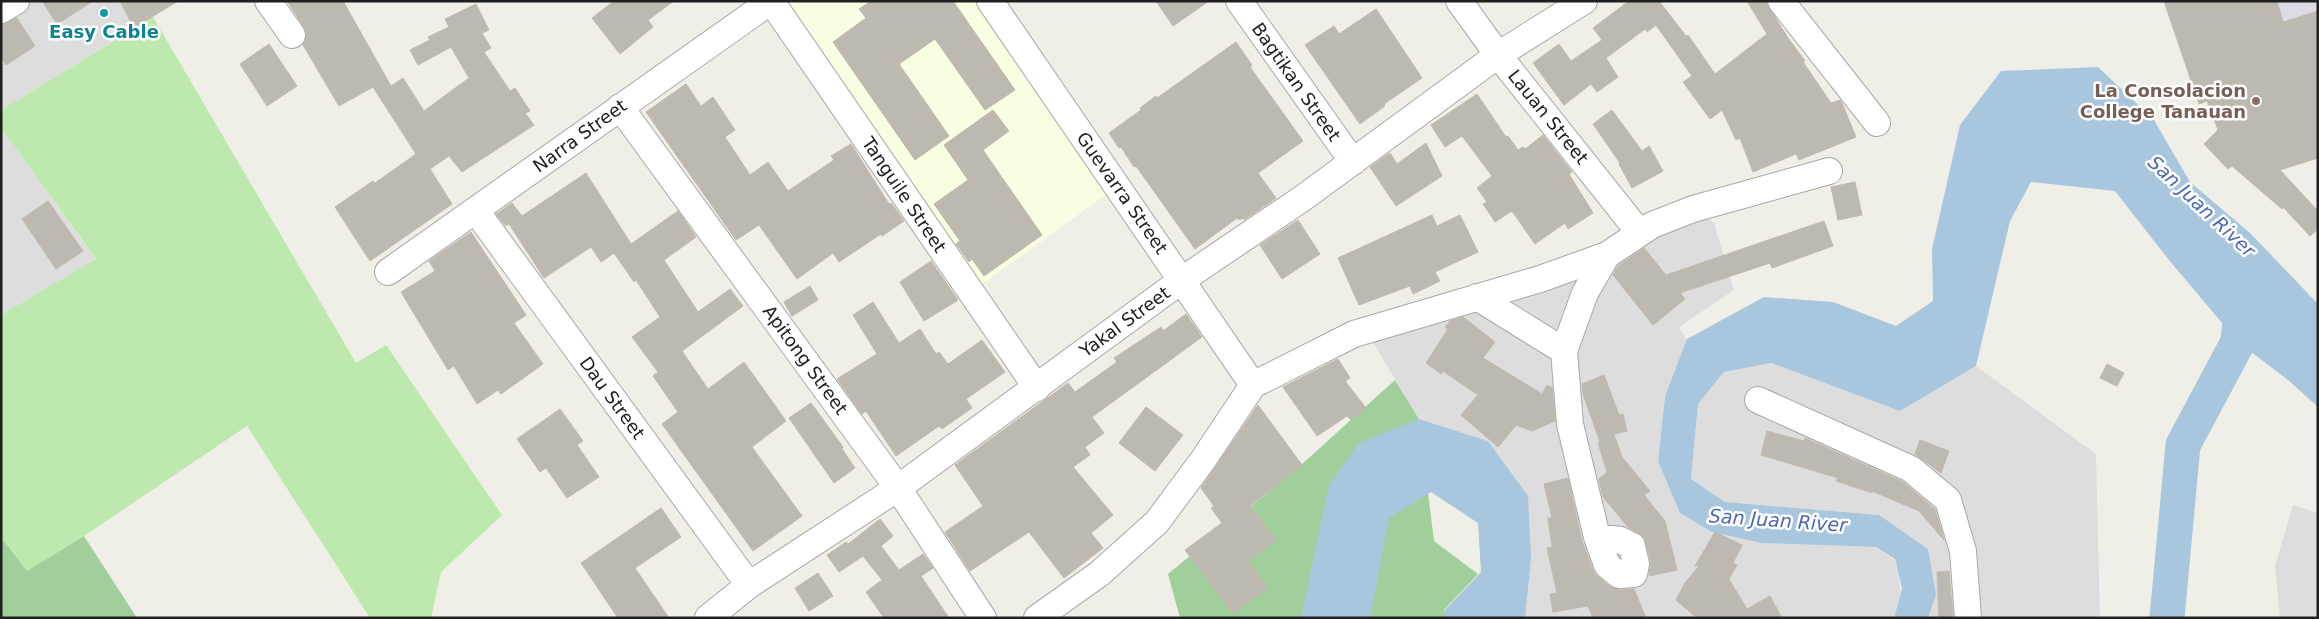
<svg xmlns="http://www.w3.org/2000/svg" width="2319" height="619" font-family="'DejaVu Sans',sans-serif">
  <style>
    .residential { fill: #dedddd }
    .education { fill: #f8fee1 }
    .grass { fill: #bee9ae }
    .forest { fill: #a0cf9c }
    .plaza { fill: #dddbe6 }
    .water { fill: #a8c6dd }
    .lines { fill: none; stroke-linecap: round; stroke-linejoin: round }
    .river { stroke: #a8c6dd; stroke-width: 35 }
    .building { fill: #bdb8b0; stroke: #c2b9a9 }
    .minor-casing { stroke: #a7a7a7; stroke-width: 28 }
    .minor { stroke: #fff; stroke-width: 26 }
    .culture-dot { fill: #0f9aa8; stroke: #fff; stroke-width: 2 }
    .education-dot { fill: #8d6e63; stroke: #fff; stroke-width: 2 }
    .labels { text-anchor: middle; stroke-width: 5; stroke-linejoin: round; paint-order: stroke }
    .culture-label { font-size: 18px; font-weight: bold; fill: #0d838f; stroke: #fff }
    .street-label { font-size: 18px; fill: #202020; stroke: #fff }
    .education-label { font-size: 18px; font-weight: bold; fill: #785e54; stroke: #fff; text-anchor: end }
    .water-label { font-size: 19px; font-style: italic; fill: #4d69af; stroke: #fff }
  </style>
  <rect width="100%" height="100%" fill="#f0efe7"/>
  <path class="residential" d="M 1,1 L 178,1 L 1,110 Z
    M 1,128 L 96,260 L 1,315 Z
    M 1694,206 L 1714,223 L 1734,290 L 1679,327 L 1687,340 L 1665,395 L 1658,461 L 1712,532 L 1762,543 L 1875,547 L 1895,560 L 1901,592 L 1894,618 L 1525,618 L 1488,441 L 1419,419 L 1366,331 L 1477,297 Z
    M 1771,363 L 1900,411 L 1976,366 L 2096,454 L 2100,618 L 1928,618 L 1936,595 L 1879,515 L 1725,502 L 1691,479 L 1698,404 L 1724,372 Z
    M 2293,505 L 2318,513 L 2318,618 L 2280,618 L 2275,566 Z"/>
  <path class="education" d="M 771,1 L 990,1 L 1118,186 L 971,292 Z"/>
  <path class="grass" d="M 153,17 L 356,363 L 386,345 L 502,515 L 441,572 L 431,618 L 370,618 L 247,426 L 84,536 L 27,571 L 1,537 L 1,315 L 96,259 L 1,128 L 1,110 Z"/>
  <path class="forest" d="M 1395,380 L 1419,419 L 1434,541 L 1478,574 L 1444,610 L 1446,618 L 1180,618 L 1168,574 L 1300,466 Z
    M 84,536 L 137,618 L 1,618 L 1,537 L 27,571 Z"/>
  <path class="plaza" d="M 2277,1 L 2318,1 L 2318,11 L 2283,22 Z"/>
  <path class="water" d="M 2098,67 L 2154,120 L 2190,182 L 2250,233 L 2318,304 L 2318,407 L 2288,380 L 2238,342 L 2169,260 L 2115,191 L 2031,182 L 2010,221 L 1976,366 L 1900,411 L 1771,363 L 1724,372 L 1698,404 L 1691,479 L 1725,502 L 1879,515 L 1928,549 L 1936,595 L 1928,618 L 1894,618 L 1902,589 L 1895,559 L 1876,547 L 1762,543 L 1712,532 L 1680,513 L 1658,461 L 1665,396 L 1687,339 L 1764,297 L 1833,302 L 1896,326 L 1933,301 L 1932,249 L 1960,125 L 2001,71 Z
    M 1419,419 L 1488,441 L 1528,496 L 1531,558 L 1525,618 L 1446,618 L 1444,611 L 1481,572 L 1478,523 L 1431,492 L 1389,518 L 1370,618 L 1301,618 L 1329,485 L 1359,443 Z"/>
  <g class="lines">
    <path class="river" d="M 2167,618 L 2183,445 L 2238,342 L 2242,296"/>
  </g>
  <path class="building" d="M 42,1 L 93,1 L 57,24 Z
    M 120,1 L 178,1 L 134,28 Z
    M 287,1 L 343,1 L 391,86 L 403,78 L 424,111 L 469,78 L 451,47 L 418,65 L 410,50 L 430,40 L 428,37 L 449,27 L 445,19 L 476,4 L 489,30 L 482,33 L 491,48 L 484,52 L 510,91 L 515,88 L 530,111 L 525,113 L 534,125 L 462,172 L 449,156 L 430,169 L 452,204 L 370,261 L 335,207 L 373,181 L 375,183 L 416,154 L 373,87 L 339,106 L 303,45 L 307,34 L 304,27 Z
    M 614,1 L 674,1 L 648,20 L 653,27 L 620,54 L 592,18 Z
    M 871,1 L 953,1 L 1015,90 L 985,110 L 935,39 L 899,64 L 949,136 L 915,160 L 833,42 L 866,18 L 859,9 Z
    M 1156,1 L 1209,1 L 1173,26 Z
    M 1629,1 L 1659,1 L 1686,36 L 1688,35 L 1715,74 L 1767,34 L 1747,1 L 1765,1 L 1788,38 L 1805,61 L 1803,62 L 1831,103 L 1840,100 L 1842,103 L 1856,137 L 1799,160 L 1796,154 L 1753,172 L 1740,138 L 1736,140 L 1722,110 L 1710,119 L 1683,82 L 1692,76 L 1656,25 L 1647,32 L 1645,29 L 1606,58 L 1618,77 L 1597,92 L 1591,84 L 1564,105 L 1533,63 L 1559,44 L 1571,61 L 1602,40 L 1593,28 Z
    M 2164,1 L 2277,1 L 2283,22 L 2318,11 L 2318,158 L 2280,170 L 2318,211 L 2318,229 L 2310,236 L 2283,207 L 2282,209 L 2232,166 L 2228,169 L 2204,144 L 2218,130 L 2207,101 L 2199,104 Z
    M 1376,9 L 1422,78 L 1384,104 L 1385,106 L 1360,124 L 1305,45 L 1334,26 L 1339,34 Z
    M 17,18 L 35,46 L 6,65 L 1,56 L 1,25 Z
    M 1236,42 L 1252,65 L 1250,67 L 1303,141 L 1258,173 L 1276,198 L 1244,220 L 1243,218 L 1239,220 L 1237,218 L 1195,249 L 1136,166 L 1134,167 L 1121,147 L 1119,148 L 1109,133 L 1141,110 L 1140,108 L 1156,96 L 1157,98 Z
    M 269,44 L 297,86 L 267,106 L 240,64 Z
    M 686,84 L 701,106 L 713,97 L 735,130 L 725,137 L 750,175 L 768,162 L 788,191 L 834,160 L 831,156 L 851,144 L 889,204 L 891,203 L 904,221 L 882,236 L 881,234 L 839,262 L 833,253 L 797,279 L 759,225 L 736,240 L 646,112 Z
    M 1477,94 L 1506,137 L 1508,136 L 1518,150 L 1523,147 L 1525,149 L 1543,135 L 1572,172 L 1569,174 L 1593,213 L 1568,229 L 1565,223 L 1535,244 L 1512,211 L 1495,222 L 1483,204 L 1487,202 L 1477,188 L 1492,176 L 1462,136 L 1445,147 L 1431,125 Z
    M 993,110 L 1009,131 L 983,150 L 1042,235 L 984,276 L 972,259 L 969,262 L 956,244 L 960,241 L 934,204 L 968,180 L 944,145 Z
    M 1612,110 L 1642,151 L 1649,146 L 1663,171 L 1632,188 L 1619,164 L 1620,163 L 1593,124 Z
    M 1426,143 L 1442,176 L 1396,206 L 1370,167 L 1390,153 L 1397,164 Z
    M 586,173 L 631,244 L 678,211 L 696,237 L 664,260 L 698,312 L 730,289 L 743,306 L 682,351 L 708,389 L 744,362 L 786,421 L 752,447 L 802,516 L 753,551 L 662,424 L 678,412 L 653,376 L 658,372 L 632,337 L 660,317 L 636,280 L 634,282 L 614,253 L 601,262 L 591,247 L 544,278 L 509,224 L 506,226 L 496,214 L 512,203 L 522,216 Z
    M 1855,182 L 1862,215 L 1838,220 L 1831,187 Z
    M 48,201 L 83,251 L 56,269 L 22,219 Z
    M 1432,215 L 1437,226 L 1460,215 L 1478,252 L 1435,272 L 1440,281 L 1413,294 L 1410,286 L 1359,305 L 1338,258 Z
    M 1298,220 L 1320,254 L 1282,279 L 1260,245 Z
    M 1824,221 L 1833,246 L 1772,268 L 1770,263 L 1680,293 L 1685,299 L 1653,325 L 1613,275 L 1618,266 L 1644,248 L 1666,275 Z
    M 471,232 L 526,315 L 514,323 L 543,364 L 501,394 L 498,390 L 477,404 L 454,366 L 448,370 L 401,292 L 435,271 L 429,261 Z
    M 931,261 L 958,300 L 924,321 L 900,282 Z
    M 810,286 L 818,300 L 792,316 L 784,302 Z
    M 873,302 L 899,343 L 920,329 L 936,354 L 939,352 L 948,364 L 982,340 L 1005,372 L 966,399 L 972,408 L 942,429 L 939,426 L 896,456 L 866,411 L 862,414 L 837,379 L 877,354 L 853,315 Z
    M 1186,314 L 1202,337 L 1092,417 L 1104,433 L 1085,447 L 1090,455 L 1073,467 L 1113,515 L 1091,533 L 1103,548 L 1064,578 L 1029,532 L 970,571 L 945,532 L 983,506 L 955,465 L 1068,383 L 1075,392 L 1117,362 L 1114,358 L 1161,327 L 1163,331 Z
    M 1463,317 L 1495,342 L 1483,358 L 1542,394 L 1547,385 L 1552,388 L 1555,421 L 1532,431 L 1516,425 L 1498,447 L 1461,415 L 1478,395 L 1443,371 L 1441,374 L 1426,363 L 1448,329 L 1445,327 L 1450,321 Z
    M 1338,359 L 1350,378 L 1345,381 L 1366,408 L 1351,420 L 1347,416 L 1317,436 L 1283,387 Z
    M 2107,364 L 2124,373 L 2117,386 L 2100,378 Z
    M 1604,375 L 1619,415 L 1623,414 L 1627,431 L 1614,434 L 1622,457 L 1650,491 L 1644,495 L 1665,521 L 1677,570 L 1649,576 L 1651,561 L 1644,537 L 1628,527 L 1603,497 L 1599,479 L 1607,472 L 1598,443 L 1600,442 L 1583,394 L 1582,384 Z
    M 811,403 L 843,447 L 842,449 L 855,468 L 834,483 L 789,418 Z
    M 1258,405 L 1302,465 L 1250,506 L 1276,540 L 1248,561 L 1268,588 L 1233,614 L 1185,550 L 1222,523 L 1211,508 L 1214,506 L 1201,488 Z
    M 1146,407 L 1183,435 L 1155,471 L 1119,443 Z
    M 560,409 L 583,441 L 577,445 L 599,477 L 567,498 L 546,468 L 540,472 L 517,439 Z
    M 1767,431 L 1804,441 L 1805,438 L 1903,482 L 1935,509 L 1944,540 L 1919,511 L 1872,491 L 1872,493 L 1836,481 L 1838,478 L 1761,455 Z
    M 1920,440 L 1949,451 L 1941,473 L 1915,454 Z
    M 1568,478 L 1582,541 L 1594,573 L 1610,587 L 1620,590 L 1634,589 L 1646,618 L 1593,618 L 1588,606 L 1553,612 L 1550,594 L 1557,593 L 1547,548 L 1552,547 L 1548,518 L 1552,518 L 1544,484 Z
    M 661,508 L 681,537 L 635,568 L 669,618 L 618,618 L 581,563 Z
    M 880,519 L 893,536 L 881,546 L 899,570 L 923,554 L 933,568 L 921,576 L 949,618 L 884,618 L 866,592 L 882,580 L 863,556 L 839,572 L 827,555 L 846,542 L 848,544 Z
    M 1715,532 L 1742,545 L 1733,563 L 1737,565 L 1729,579 L 1747,609 L 1770,596 L 1782,618 L 1697,618 L 1676,600 L 1685,583 L 1700,565 L 1695,566 Z
    M 1949,571 L 1953,618 L 1939,618 L 1937,572 Z
    M 818,573 L 833,596 L 809,611 L 795,588 Z"/>
  <g class="lines">
    <g class="minor-casing">
      <path id="minor" d="M 268,1 L 292,35
        M 990,1 L 1253,385
        M 1239,1 L 1353,162
        M 1459,1 L 1498,55 L 1639,232
        M 1781,1 L 1877,123
        M 1,10 L 16,1
        M 620,107 L 898,488 L 983,618
        M 476,211 L 749,585
        M 388,272 L 771,1 L 1037,388
        M 1477,297 L 1564,351
        M 1758,400 L 1911,469 L 1948,500 L 1963,551 L 1968,618
        M 1597,537 L 1620,540 L 1632,546 L 1636,564 L 1634,574 L 1619,575 L 1607,565 L 1597,537 L 1570,424 L 1564,351 L 1585,293 L 1607,255
        M 708,618 L 749,585 L 898,488 L 1182,280 L 1303,198 L 1498,55 L 1584,1
        M 1037,618 L 1099,574 L 1157,522 L 1203,460 L 1253,385 L 1354,334 L 1540,279 L 1607,255 L 1652,225 L 1693,209 L 1829,171"/>
    </g>
    <use href="#minor" class="minor"/>
  </g>
  <circle class="culture-dot" cx="104" cy="13" r="5"/>
  <circle class="education-dot" cx="2256" cy="101" r="5"/>
  <g class="labels">
    <g class="culture-label">
      <text x="104" y="38">Easy Cable</text>
    </g>
    <g class="street-label">
      <text transform="translate(1296 82) rotate(55)" y="6">Bagtikan Street</text>
      <text transform="translate(1548 117) rotate(51)" y="6">Lauan Street</text>
      <text transform="translate(580 136) rotate(-36)" y="6">Narra Street</text>
      <text transform="translate(1122 193) rotate(55)" y="6">Guevarra Street</text>
      <text transform="translate(904 195) rotate(56)" y="6">Tanguile Street</text>
      <text transform="translate(1125 322) rotate(-36)" y="6">Yakal Street</text>
      <text transform="translate(805 360) rotate(54)" y="6">Apitong Street</text>
      <text transform="translate(612 398) rotate(54)" y="6">Dau Street</text>
    </g>
    <g class="education-label">
      <text x="2246" y="97">La Consolacion<tspan x="2246" dy="21">College Tanauan</tspan></text>
    </g>
    <g class="water-label">
      <text transform="translate(2202 206) rotate(43)" y="7">San Juan River</text>
      <text transform="translate(1778 520) rotate(4)" y="7">San Juan River</text>
    </g>
  </g>
  <rect width="2319" height="619" fill="none" stroke="#202020" stroke-width="5"/>
</svg>
